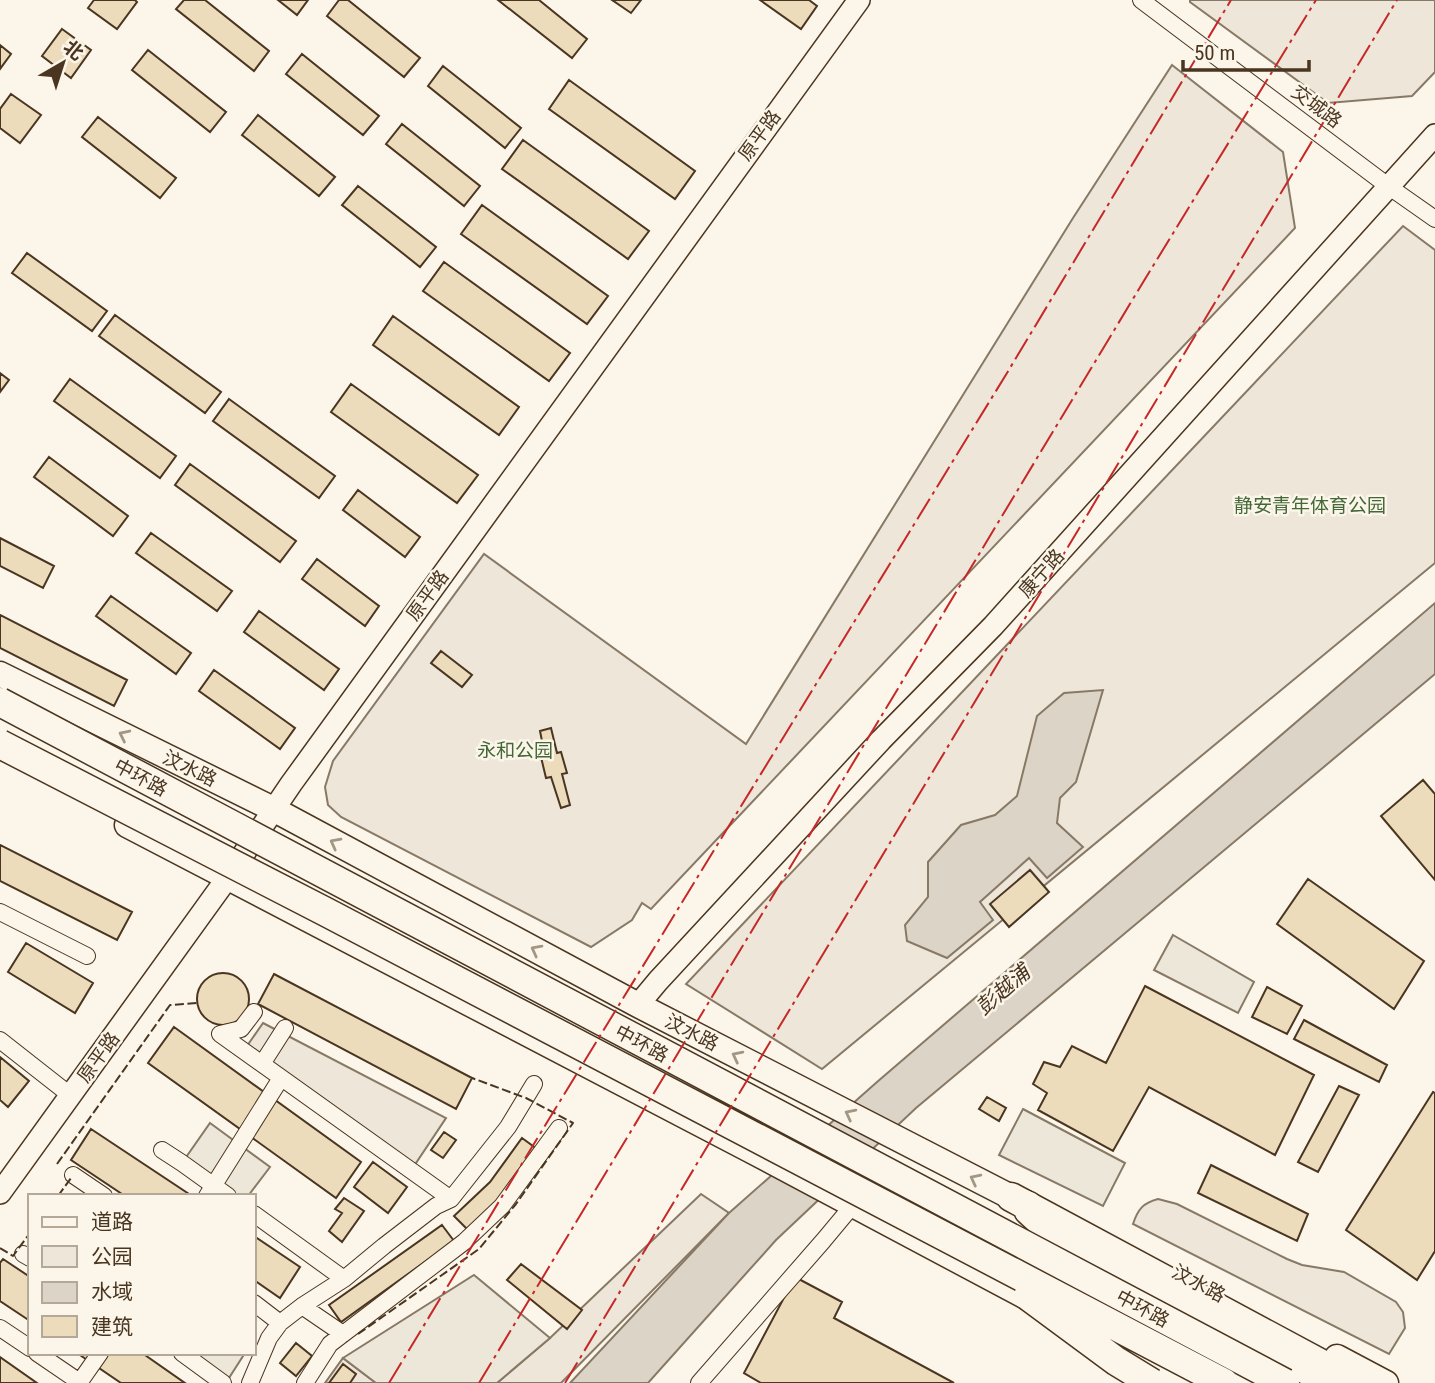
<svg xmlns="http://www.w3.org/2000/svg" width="1435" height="1383" font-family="'Roboto Condensed','Noto Sans SC',sans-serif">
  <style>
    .green { fill: #ede6d9; stroke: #887966; stroke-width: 2 }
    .parking { fill: #ede7d9; stroke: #887966; stroke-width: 2 }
    .water { fill: #dcd4c6; stroke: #887966; stroke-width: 2 }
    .building { fill: #ecdcbc; stroke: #4a3520; stroke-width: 2 }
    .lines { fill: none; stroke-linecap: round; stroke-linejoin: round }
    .street-casing { stroke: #4a3520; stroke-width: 18 }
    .secondary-casing { stroke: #4a3520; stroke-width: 24 }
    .primary-casing { stroke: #4a3520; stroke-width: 27 }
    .highway-casing { stroke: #4a3520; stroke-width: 31 }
    .street { stroke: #fbf6e9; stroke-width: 16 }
    .secondary { stroke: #fbf6e9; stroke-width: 21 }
    .primary { stroke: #fbf6e9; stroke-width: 24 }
    .highway { stroke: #fbf6e9; stroke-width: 28 }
    .highway-bridge-casing { stroke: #4a3520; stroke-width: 31; stroke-linecap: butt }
    .highway-bridge { stroke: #fbf6e9; stroke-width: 28 }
    .fence { stroke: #4a3520; stroke-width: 2; stroke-dasharray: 9 3.5; stroke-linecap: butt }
    .power { stroke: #c62828; stroke-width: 2; stroke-dasharray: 24 5 3.5 5; stroke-linecap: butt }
    .oneway { stroke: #a29684 }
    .labels { text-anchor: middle; stroke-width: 5; stroke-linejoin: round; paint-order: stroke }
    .street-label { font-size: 19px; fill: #4a3520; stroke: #fbf6e9 }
    .park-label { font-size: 19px; fill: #436837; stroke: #fbf6e9 }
    .water-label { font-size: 21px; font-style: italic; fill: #4a3520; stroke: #fbf6e9 }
  </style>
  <rect width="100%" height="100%" fill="#fbf6e9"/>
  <path class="green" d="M 1190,0 L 1435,0 L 1435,72 L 1412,96 L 1328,103 L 1190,2 Z
    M 1172,65 L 1283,152 L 1295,228 L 651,909 L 642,903 L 632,920 L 591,947 L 341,817 L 328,805 L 325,787 L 333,761 L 484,554 L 746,744 L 1073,218 Z
    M 1403,226 L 1435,250 L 1435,563 L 822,1069 L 686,984 Z
    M 263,1023 L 446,1118 L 414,1166 L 247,1046 Z
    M 701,1194 L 729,1213 L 561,1383 L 497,1383 L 550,1338 Z
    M 1158,1199 L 1177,1204 L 1287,1259 L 1302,1265 L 1344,1272 L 1396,1302 L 1403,1312 L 1405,1328 L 1389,1354 L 1133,1224 C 1138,1209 1143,1203 1158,1199 Z
    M 343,1358 L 376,1383 L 325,1383 Z"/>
  <path class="parking" d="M 1173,935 L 1254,982 L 1238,1013 L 1154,970 Z
    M 1023,1109 L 1125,1163 L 1103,1206 L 999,1155 Z
    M 210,1123 L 270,1167 L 248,1196 L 228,1196 L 182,1163 Z
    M 474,1275 L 550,1338 L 497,1383 L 376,1383 L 343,1358 Z
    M 186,1353 L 245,1353 L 227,1381 Z"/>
  <path class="water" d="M 1435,603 L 1435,674 L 916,1108 L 776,1240 L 648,1383 L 570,1383 L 729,1213 L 877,1082 Z
    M 1103,690 L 1076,782 L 1060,798 L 1057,823 L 1083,847 L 1047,878 L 1029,858 L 980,902 L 993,920 L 947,958 L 907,941 L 905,925 L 928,897 L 928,862 L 961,825 L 995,815 L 1017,796 L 1037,716 L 1064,693 Z"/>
  <path class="building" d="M 94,0 L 135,0 L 137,2 L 117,29 L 88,8 Z
    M 184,0 L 205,0 L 269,51 L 254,71 L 176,9 Z
    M 278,0 L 308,0 L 297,15 Z
    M 339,0 L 348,0 L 420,58 L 404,77 L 327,16 Z
    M 498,0 L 539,0 L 587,39 L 572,58 Z
    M 612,0 L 641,0 L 631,13 Z
    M 760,0 L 809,0 L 817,6 L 801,29 Z
    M 62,29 L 91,50 L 71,78 L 42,56 Z
    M 0,45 L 11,54 L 0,69 Z
    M 148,50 L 226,112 L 210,132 L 132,70 Z
    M 302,54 L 379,116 L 363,135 L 286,74 Z
    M 443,66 L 521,128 L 505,148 L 428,86 Z
    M 569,80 L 695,171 L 675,199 L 549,109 Z
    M 11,94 L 41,115 L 20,143 L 0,128 L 0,109 Z
    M 258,115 L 335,177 L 319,196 L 242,135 Z
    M 98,117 L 176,178 L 160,198 L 82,137 Z
    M 402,124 L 480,186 L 464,206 L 386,144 Z
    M 523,140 L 649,231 L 628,259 L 502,169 Z
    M 358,186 L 436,247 L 420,267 L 342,205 Z
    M 482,205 L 608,296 L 587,324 L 461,234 Z
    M 27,253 L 107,311 L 92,331 L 12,273 Z
    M 444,262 L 570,353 L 549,381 L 423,291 Z
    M 115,315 L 221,392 L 205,413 L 99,336 Z
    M 393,316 L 519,407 L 499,435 L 373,345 Z
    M 0,373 L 9,380 L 0,392 Z
    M 70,379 L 176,456 L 160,478 L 54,401 Z
    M 351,384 L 478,475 L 457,503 L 331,412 Z
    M 229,399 L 335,476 L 319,498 L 213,421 Z
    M 49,457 L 128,516 L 113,536 L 34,477 Z
    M 190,464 L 296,541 L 280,562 L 175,485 Z
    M 358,490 L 420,537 L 405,557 L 343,510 Z
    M 151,533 L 232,591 L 217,611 L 136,553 Z
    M 0,538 L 54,566 L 43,588 L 0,566 Z
    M 317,559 L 379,606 L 365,626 L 302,579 Z
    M 111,596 L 191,653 L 176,674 L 96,616 Z
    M 259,611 L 339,669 L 324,690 L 244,632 Z
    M 0,615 L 127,680 L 114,706 L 0,648 Z
    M 441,651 L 472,675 L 462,687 L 431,663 Z
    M 214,670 L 295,728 L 280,749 L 199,691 Z
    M 551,728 L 557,753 L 561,752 L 567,773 L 562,774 L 570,805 L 561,808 L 551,777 L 546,778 L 541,757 L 545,756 L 540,731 Z
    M 1423,780 L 1435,794 L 1435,880 L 1381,816 Z
    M 0,845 L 132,912 L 117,940 L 0,881 Z
    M 1030,870 L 1049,892 L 1009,927 L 990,904 Z
    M 1308,879 L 1424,961 L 1394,1009 L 1277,924 Z
    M 26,943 L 93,983 L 75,1013 L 8,972 Z
    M197 999a26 26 0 1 1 52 0a26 26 0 1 1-52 0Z
    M 274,974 L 472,1078 L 456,1109 L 258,1004 Z
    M 1145,986 L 1314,1075 L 1275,1155 L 1149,1087 L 1113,1151 L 1038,1110 L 1047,1093 L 1033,1084 L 1044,1062 L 1060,1067 L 1072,1046 L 1106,1063 Z
    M 1267,987 L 1302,1006 L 1287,1034 L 1252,1017 Z
    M 1304,1020 L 1387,1065 L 1379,1082 L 1294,1039 Z
    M 174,1027 L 361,1162 L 336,1198 L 148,1063 Z
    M 0,1057 L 29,1081 L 8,1107 L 0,1100 Z
    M 1339,1086 L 1359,1095 L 1318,1172 L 1298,1162 Z
    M 1433,1092 L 1435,1093 L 1435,1251 L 1417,1280 L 1346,1230 Z
    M 987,1097 L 1006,1108 L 999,1121 L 979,1109 Z
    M 91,1129 L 192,1196 L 125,1196 L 71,1160 Z
    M 444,1132 L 456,1140 L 443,1158 L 431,1150 Z
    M 522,1138 L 537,1149 L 506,1194 L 469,1231 L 454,1216 L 490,1182 Z
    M 373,1162 L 407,1187 L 388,1213 L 354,1187 Z
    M 1211,1165 L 1308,1214 L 1297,1241 L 1198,1193 Z
    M 344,1198 L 364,1211 L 342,1242 L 329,1231 L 342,1213 L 335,1209 Z
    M 442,1225 L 454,1241 L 341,1322 L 329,1305 Z
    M 254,1236 L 300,1267 L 280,1298 L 254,1280 Z
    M 3,1259 L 30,1277 L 30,1321 L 0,1301 L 0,1263 Z
    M 521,1264 L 582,1310 L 567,1329 L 507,1280 Z
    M 795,1277 L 842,1302 L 834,1318 L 954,1383 L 761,1383 L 744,1373 Z
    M 296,1343 L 312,1356 L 296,1376 L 280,1363 Z
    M 77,1353 L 142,1353 L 185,1383 L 121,1383 Z
    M 0,1357 L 37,1383 L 0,1383 Z
    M 343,1364 L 356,1374 L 350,1383 L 329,1383 Z"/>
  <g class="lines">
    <g class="street-casing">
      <path id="street" d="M 1141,0 L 1388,186 L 1435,219
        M 0,912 L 87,956
        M 254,1012 L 241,1029 L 220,1034 L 451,1199
        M 0,1040 L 70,1095
        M 262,1064 L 285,1028
        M 162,1150 L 182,1163 L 228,1196
        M 73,1175 L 104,1196
        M 207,1196 L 281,1078
        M 254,1214 L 344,1279
        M 23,1254 L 30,1258
        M 254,1303 L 280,1323
        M 302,1306 L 343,1334
        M 0,1328 L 30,1348
        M 37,1353 L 81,1383
        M 182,1353 L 223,1383
        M 79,1383 L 100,1353
        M 250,1383 L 269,1338 L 280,1323 L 302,1306 L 344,1279 L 384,1246 L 436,1206 L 451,1199 L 508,1127 L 534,1084
        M 305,1383 L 330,1344 L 464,1242 L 502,1206 L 559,1128
        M 699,1383 L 823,1241 L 853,1205"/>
    </g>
    <g class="secondary-casing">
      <path id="secondary" d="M 638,1005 L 658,981 L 881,740 L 993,626 L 1435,135
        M 0,1193 L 228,877 L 291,784 L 859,0"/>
    </g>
    <g class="primary-casing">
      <path id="primary" d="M 0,674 L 273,809 L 638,1005 L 1011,1197 L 1029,1204
        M 127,825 L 748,1149 L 1043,1306
        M 1027,1212 L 1063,1245 L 1327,1383
        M 1105,1340 L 1185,1383
        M 1337,1357 L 1386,1383"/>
    </g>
    <g class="highway-casing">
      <path id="highway" d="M 1011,1197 L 1357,1383"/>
    </g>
    <use href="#street" class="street"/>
    <use href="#secondary" class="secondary"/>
    <use href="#primary" class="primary"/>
    <use href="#highway" class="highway"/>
    <g class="highway-bridge-casing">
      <path id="highway-bridge" d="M 0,702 L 1285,1383
        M 0,744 L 326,912 L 1224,1383
        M 1028,1296 L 1116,1361 L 1152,1383"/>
    </g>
    <use href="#highway-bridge" class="highway-bridge"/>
    <path class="fence" d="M 57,1164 L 170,1005 L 197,1003
      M 58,1196 L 71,1178
      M 0,1248 L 13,1256 L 30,1233
      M 358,1334 L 479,1249 L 516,1204 L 573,1123 L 526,1098 L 472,1078"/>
    <path class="power" d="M 389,1383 L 549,1119 L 1007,373 L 1231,0
      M 479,1383 L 1142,284 L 1316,0
      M 565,1383 L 1397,0"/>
  </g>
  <defs><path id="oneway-chevron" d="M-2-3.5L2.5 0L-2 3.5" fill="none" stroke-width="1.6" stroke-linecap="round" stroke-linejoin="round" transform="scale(1.75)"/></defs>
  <g class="oneway">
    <use href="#oneway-chevron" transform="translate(124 735) rotate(-154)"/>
    <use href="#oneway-chevron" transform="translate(335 843) rotate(-152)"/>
    <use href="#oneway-chevron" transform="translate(536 950) rotate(-152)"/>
    <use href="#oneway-chevron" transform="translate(737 1056) rotate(-153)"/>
    <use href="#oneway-chevron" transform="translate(850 1114) rotate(-153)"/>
    <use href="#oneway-chevron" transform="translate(975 1179) rotate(-153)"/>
  </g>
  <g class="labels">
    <g class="street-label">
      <text transform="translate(1317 106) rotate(37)" y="7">交城路</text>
      <text transform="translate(759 135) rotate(-54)" y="7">原平路</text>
      <text transform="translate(1041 573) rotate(-48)" y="7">康宁路</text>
      <text transform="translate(427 595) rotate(-54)" y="7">原平路</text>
      <text transform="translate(190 768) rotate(26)" y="7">汶水路</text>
      <text transform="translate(141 777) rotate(28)" y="7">中环路</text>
      <text transform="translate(692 1032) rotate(27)" y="7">汶水路</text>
      <text transform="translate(642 1043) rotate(28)" y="7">中环路</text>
      <text transform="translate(98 1057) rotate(-54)" y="7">原平路</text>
      <text transform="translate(1199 1283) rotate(28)" y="7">汶水路</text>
      <text transform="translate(1143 1308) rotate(28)" y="7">中环路</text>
    </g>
    <g class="park-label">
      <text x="1310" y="512">静安青年体育公园</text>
      <text x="515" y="757">永和公园</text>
    </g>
    <g class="water-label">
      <text transform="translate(1003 990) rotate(-41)" y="7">彭越浦</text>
    </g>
  </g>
  <rect x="28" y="1194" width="228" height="161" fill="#fbf6e9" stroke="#b4a999" stroke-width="2"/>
  <rect x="42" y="1217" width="35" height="10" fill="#fbf6e9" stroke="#b4a999" stroke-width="2"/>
  <text x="91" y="1229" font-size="21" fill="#4a3520">道路</text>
  <rect x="42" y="1246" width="35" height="21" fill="#ede6d9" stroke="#b4a999" stroke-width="2"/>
  <text x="91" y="1264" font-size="21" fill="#4a3520">公园</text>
  <rect x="42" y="1282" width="35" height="21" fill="#dcd4c6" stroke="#b4a999" stroke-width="2"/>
  <text x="91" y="1299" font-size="21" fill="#4a3520">水域</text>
  <rect x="42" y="1316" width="35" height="21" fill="#ecdcbc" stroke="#b4a999" stroke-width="2"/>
  <text x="91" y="1334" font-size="21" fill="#4a3520">建筑</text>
  <g transform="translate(63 63) rotate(39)" stroke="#fbf6e9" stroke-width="5" paint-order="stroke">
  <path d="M0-5L12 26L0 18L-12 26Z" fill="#4a3520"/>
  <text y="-10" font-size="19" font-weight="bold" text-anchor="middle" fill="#4a3520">北</text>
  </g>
  <path d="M1183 60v10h126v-10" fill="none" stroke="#4a3520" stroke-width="3.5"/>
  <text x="1194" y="60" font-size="21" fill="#4a3520" stroke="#fbf6e9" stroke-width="5" paint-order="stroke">50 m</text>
</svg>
